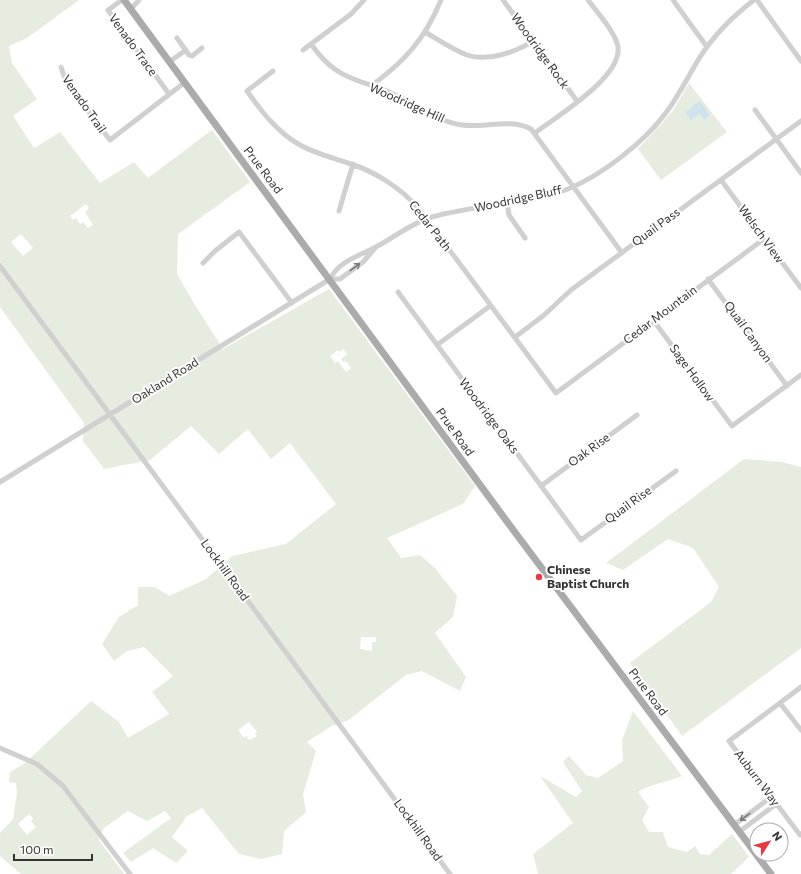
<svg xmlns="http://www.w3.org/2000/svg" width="801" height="874" font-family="Commissioner,sans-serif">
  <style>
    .green { fill: #e6ecdf; fill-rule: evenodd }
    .water { fill: #cfe2ee }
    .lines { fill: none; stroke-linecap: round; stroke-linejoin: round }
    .minor { stroke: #d0d0d0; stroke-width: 5 }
    .major { stroke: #ababab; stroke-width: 7 }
    .oneway { stroke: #7a7a7a }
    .poi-dot { fill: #e63946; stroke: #fff; stroke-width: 1.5 }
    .labels { text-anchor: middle; stroke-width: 4; stroke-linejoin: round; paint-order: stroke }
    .street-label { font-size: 12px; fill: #333; stroke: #fff }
    .poi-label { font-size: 12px; font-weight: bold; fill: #333; stroke: #fff; text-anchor: start }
  </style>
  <rect width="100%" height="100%" fill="#fff"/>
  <path class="green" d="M 0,0 L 79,0 L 27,38 L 9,46 L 12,63 L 37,99 L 13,116 L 34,148 L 60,132 L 100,183 L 134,162 L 148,178 L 212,130 L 250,182 L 178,234 L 177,274 L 195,305 L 223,349 L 329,289 L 475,486 L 463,504 L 387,538 L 401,558 L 420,555 L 435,568 L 457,596 L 453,617 L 435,633 L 466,677 L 460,691 L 422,671 L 406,675 L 347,721 L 331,726 L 307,742 L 316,751 L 303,794 L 306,812 L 284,831 L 282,854 L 261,859 L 239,854 L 202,808 L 187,816 L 172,837 L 188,851 L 176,863 L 153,848 L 131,862 L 123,853 L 171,818 L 165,811 L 147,821 L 128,811 L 104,828 L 98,839 L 124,874 L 21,874 L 0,856 L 0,833 L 13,819 L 17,793 L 16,783 L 9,782 L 10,772 L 24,764 L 91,701 L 119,722 L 128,738 L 169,714 L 152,692 L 173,676 L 144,647 L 127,651 L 114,661 L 102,644 L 119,617 L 138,605 L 138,587 L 155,587 L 169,596 L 206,579 L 232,556 L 286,544 L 336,504 L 290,443 L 271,459 L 248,429 L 219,454 L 191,426 L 150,460 L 104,469 L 83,441 L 84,423 L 0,307 ZM 86,204 L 89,208 L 85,212 L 93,225 L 88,228 L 83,222 L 80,224 L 76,218 L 73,220 L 70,216 ZM 21,234 L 33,248 L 23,256 L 11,242 ZM 344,349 L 347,354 L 341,359 L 343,362 L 346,361 L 351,368 L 346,372 L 338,361 L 335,363 L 330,356 L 338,350 L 340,352 ZM 361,637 L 376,637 L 376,642 L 372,642 L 372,651 L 360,649 ZM 249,722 L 257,732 L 255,734 L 257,736 L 249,740 L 246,736 L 244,738 L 238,730 ZM 29,814 L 33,818 L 31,821 L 36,827 L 27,835 L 18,824 Z
    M 689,83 L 727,132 L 661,180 L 638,149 L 672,112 Z
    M 744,459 L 782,462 L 801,467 L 801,648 L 682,736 L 630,663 L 711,602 L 719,587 L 693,548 L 668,539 L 623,570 L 606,563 Z
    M 633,711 L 682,776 C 668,782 650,784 638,792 L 649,807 L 642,820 L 649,832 L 663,832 L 668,847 L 687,852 L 695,846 L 700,854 L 709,855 L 732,834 L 749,857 L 731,874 L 538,874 L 533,854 L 573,823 L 540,776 L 576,797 L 582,791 L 563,762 L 569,756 L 586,775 L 598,778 L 623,761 L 622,740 Z"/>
  <path class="water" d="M 700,101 L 710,115 L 704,120 L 700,114 L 691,120 L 685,112 Z"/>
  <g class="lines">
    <path class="minor" d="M 122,0 L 108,10 L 169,94
      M 503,0 L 577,101
      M 673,0 L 707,47
      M 757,0 L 801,61
      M 131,9 L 139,0
      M 425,32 C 439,40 453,50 467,55 C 488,62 516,52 533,41
      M 177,38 L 189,55 L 192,56 L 202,48
      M 311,44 C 318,54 326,63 336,70 C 352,81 370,84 387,91 C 412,102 434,121 462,125 C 485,128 510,118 531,129 L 622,253
      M 303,50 L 351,14 L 364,0
      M 169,62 L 186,50
      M 61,67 L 66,82 L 110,140 L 184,83
      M 273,71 L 247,91 C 262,112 277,132 300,145 C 316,154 334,158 351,164 C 376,172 402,189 419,209 L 556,393 L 764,239
      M 371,86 C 405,61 425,39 441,0
      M 755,110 L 801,173
      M 535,133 C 557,116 622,77 618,47 C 616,33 597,12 588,0
      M 721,180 L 801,288
      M 507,203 L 509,215 L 525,238
      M 339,211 L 353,164
      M 203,263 L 215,251 L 239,232 L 292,303
      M 0,266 L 450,874
      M 330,279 C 339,261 359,256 376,247 C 395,237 411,223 432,217 C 476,204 525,206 568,189 C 602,175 643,143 665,114 C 679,96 688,76 700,57 C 714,35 733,16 754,0
      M 708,279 L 787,386
      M 398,292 L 581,540 L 676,471
      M 653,320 L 732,426 L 801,375
      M 515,337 L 543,316 L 571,290 L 801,121
      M 437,345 L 490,306
      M 0,482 L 330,279 L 340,279 L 363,262 L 375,248
      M 541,486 L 637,415
      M 801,687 L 729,741 L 800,835 L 801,834
      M 780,703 L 801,730
      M 0,748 L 37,764 L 63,786 L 130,874
      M 734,825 L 771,797
      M 739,832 L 776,804"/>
    <path class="major" d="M 124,0 L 511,527 L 771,874"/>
  </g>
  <defs><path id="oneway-shaft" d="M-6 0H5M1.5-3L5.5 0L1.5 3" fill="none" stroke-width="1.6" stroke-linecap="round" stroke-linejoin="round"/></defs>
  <g class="oneway">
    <use href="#oneway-shaft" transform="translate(355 267) rotate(-37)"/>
    <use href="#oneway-shaft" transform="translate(745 817) rotate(143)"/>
  </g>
  <circle class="poi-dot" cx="539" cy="577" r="4"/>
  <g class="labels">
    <g class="street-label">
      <text transform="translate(133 45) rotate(54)" y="4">Venado Trace</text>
      <text transform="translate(540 51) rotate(54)" y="4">Woodridge Rock</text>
      <text transform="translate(407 103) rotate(24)" y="4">Woodridge Hill</text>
      <text transform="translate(84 104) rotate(55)" y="4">Venado Trail</text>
      <text transform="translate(263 170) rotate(53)" y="4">Prue Road</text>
      <text transform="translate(518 199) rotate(-12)" y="4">Woodridge Bluff</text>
      <text transform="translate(430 226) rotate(52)" y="4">Cedar Path</text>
      <text transform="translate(656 227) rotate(-36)" y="4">Quail Pass</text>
      <text transform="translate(761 234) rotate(54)" y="4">Welsch View</text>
      <text transform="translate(660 315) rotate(-37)" y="4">Cedar Mountain</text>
      <text transform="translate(748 332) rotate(54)" y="4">Quail Canyon</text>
      <text transform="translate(692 373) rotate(54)" y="4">Sage Hollow</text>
      <text transform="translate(165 381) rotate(-32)" y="4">Oakland Road</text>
      <text transform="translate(489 416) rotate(53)" y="4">Woodridge Oaks</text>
      <text transform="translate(455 432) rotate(54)" y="4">Prue Road</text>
      <text transform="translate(589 450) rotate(-36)" y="4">Oak Rise</text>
      <text transform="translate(628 505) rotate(-36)" y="4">Quail Rise</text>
      <text transform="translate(225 570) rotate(54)" y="4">Lockhill Road</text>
      <text transform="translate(648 692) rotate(53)" y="4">Prue Road</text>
      <text transform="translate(757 778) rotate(53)" y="4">Auburn Way</text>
      <text transform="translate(418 830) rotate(54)" y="4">Lockhill Road</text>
    </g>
    <g class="poi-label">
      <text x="547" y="574">Chinese<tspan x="547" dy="14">Baptist Church</tspan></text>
    </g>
  </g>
  <g transform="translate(769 842) rotate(54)"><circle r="19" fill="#ffffff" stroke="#adadad"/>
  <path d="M0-3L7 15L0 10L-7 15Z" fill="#e63946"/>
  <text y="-6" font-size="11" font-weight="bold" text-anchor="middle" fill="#333333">N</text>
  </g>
  <path d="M14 854v6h78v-6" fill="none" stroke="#333333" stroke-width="2"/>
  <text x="20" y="854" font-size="12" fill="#333333" stroke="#ffffff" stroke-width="3" paint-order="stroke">100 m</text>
</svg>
